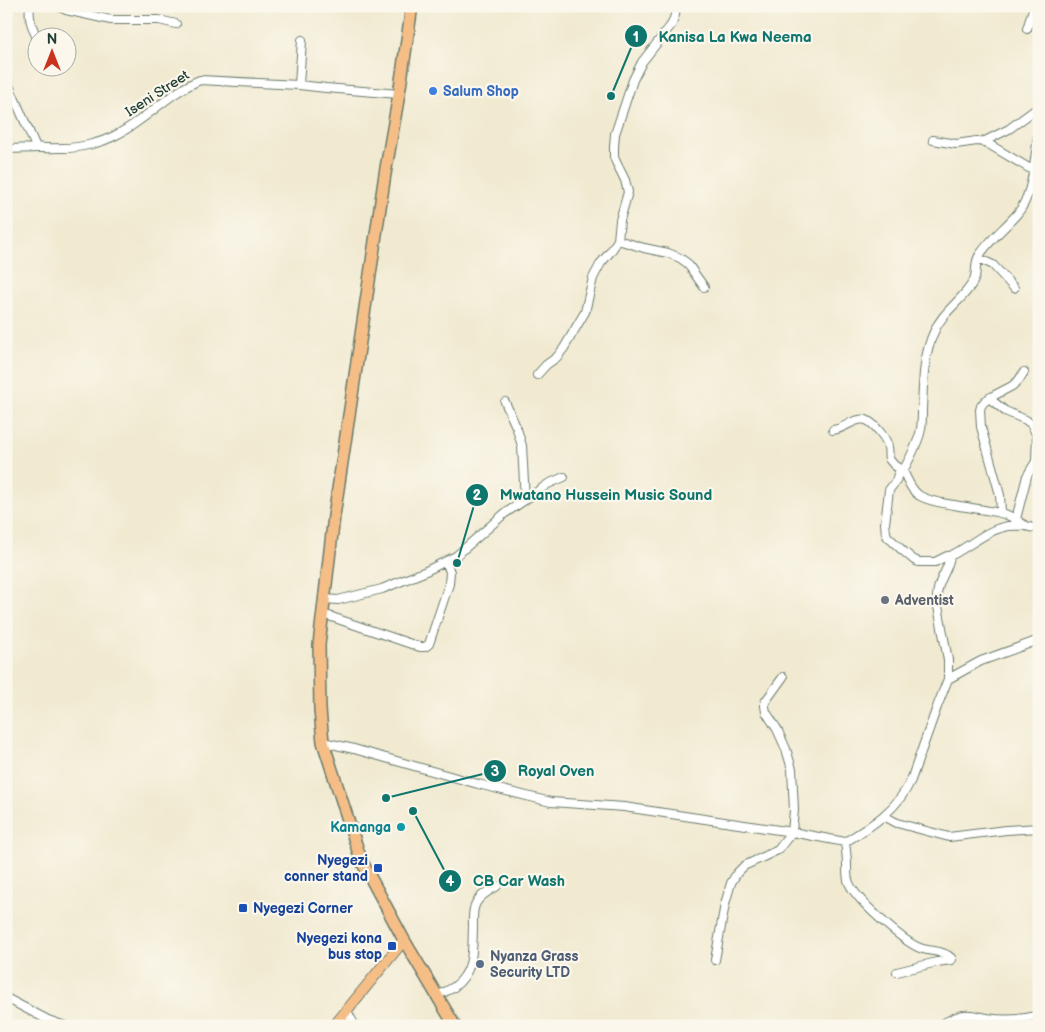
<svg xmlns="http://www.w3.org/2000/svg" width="1045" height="1032" font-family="'Balsamiq Sans',sans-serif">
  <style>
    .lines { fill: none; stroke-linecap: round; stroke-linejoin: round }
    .minor-casing { stroke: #687a6b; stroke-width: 10 }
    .major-casing { stroke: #687a6b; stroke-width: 12 }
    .highway-casing { stroke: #687a6b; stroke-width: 14 }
    .minor { stroke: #fff; stroke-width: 8 }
    .major { stroke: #f6be87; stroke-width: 10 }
    .highway { stroke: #f6be87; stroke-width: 11 }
    .shop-dot { fill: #3f7fe0; stroke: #fbf7ec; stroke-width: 2 }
    .worship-dot { fill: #6b7280; stroke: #fbf7ec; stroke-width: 2 }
    .culture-dot { fill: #0f9aa8; stroke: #fbf7ec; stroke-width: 2 }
    .transit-dot { fill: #1a4fb4; stroke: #fbf7ec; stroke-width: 2 }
    .service-dot { fill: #5c6f8a; stroke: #fbf7ec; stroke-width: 2 }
    .labels { text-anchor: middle; stroke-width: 4.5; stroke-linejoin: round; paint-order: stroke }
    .shop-label { font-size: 14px; font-weight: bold; fill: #366cbe; stroke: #fbf7ec; text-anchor: start }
    .street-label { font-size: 14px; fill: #1f3d34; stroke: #fbf7ec }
    .worship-label { font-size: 14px; font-weight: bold; fill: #5b616d; stroke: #fbf7ec; text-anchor: start }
    .culture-label { font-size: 14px; font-weight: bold; fill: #0d838f; stroke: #fbf7ec; text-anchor: end }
    .transit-label { font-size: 14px; font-weight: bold; fill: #164399; stroke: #fbf7ec; text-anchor: end }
    .service-label { font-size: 14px; font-weight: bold; fill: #4e5e75; stroke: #fbf7ec; text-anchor: start }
    .leader { fill: none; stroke: #0f766e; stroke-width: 2 }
    .callout-dot { fill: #0f766e; stroke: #fbf7ec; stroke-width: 2 }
    .mark-label { font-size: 15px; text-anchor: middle; font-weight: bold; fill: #fff }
    .callout-label { font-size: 15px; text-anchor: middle; font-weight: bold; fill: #0f766e; stroke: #fbf7ec; stroke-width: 4.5; stroke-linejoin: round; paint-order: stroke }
  </style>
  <rect width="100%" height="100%" fill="#fbf7ec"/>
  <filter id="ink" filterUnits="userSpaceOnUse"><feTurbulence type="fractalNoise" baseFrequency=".02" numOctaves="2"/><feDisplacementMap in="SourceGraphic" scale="10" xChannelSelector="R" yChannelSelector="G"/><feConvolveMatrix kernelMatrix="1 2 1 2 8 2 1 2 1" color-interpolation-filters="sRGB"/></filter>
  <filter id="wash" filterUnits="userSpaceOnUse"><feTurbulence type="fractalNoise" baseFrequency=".0096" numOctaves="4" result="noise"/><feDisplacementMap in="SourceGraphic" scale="20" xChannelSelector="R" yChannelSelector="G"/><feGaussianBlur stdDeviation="1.12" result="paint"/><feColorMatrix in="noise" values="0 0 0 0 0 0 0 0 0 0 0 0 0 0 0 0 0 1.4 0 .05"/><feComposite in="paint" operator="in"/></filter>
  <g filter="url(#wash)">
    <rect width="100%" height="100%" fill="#f1ead1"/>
  </g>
  <g filter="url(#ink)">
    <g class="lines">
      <g class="minor-casing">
        <path id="minor" d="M 30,6 C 28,20 33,28 38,41
          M 58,6 L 66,10 L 111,20 L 159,20 L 176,24
          M 1027,29 L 1034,6
          M 6,79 L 36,147 C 45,149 54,148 63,148 C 80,148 101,143 116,135 C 146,120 168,93 200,80 L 299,85 L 326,88 L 399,94
          M 299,85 L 302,40
          M 1039,131 C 1034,156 1035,193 1017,214 C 1005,228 989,240 979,256 C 974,264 978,273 973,282 C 963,300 942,312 934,332 C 923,355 923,385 922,410 C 922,417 922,423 921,429 C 919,441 909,460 903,471 C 908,480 911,491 920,496 C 931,502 942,503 954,505 C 971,508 988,510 1004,514 C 1018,517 1024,531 1039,527
          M 933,140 L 956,144 L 977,141 L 985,142 L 1034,171
          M 983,142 L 1009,129 L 1039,107
          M 6,149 L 39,148
          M 618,240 L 644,248 L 668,253 L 680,258 L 687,263 L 704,287
          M 978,258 L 993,265 L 1014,288
          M 537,375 L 546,365 L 557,357 L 564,348 L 585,312 L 593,278 L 601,263 L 611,251 L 618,240 L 620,220 L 628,192 L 625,180 L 616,162 L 614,157 L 614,147 L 615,134 L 633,80 L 642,62 L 672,24 L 675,15 L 676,6
          M 989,398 L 1005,411 L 1026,420 L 1032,425 L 1037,436 L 1036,461
          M 525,500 L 548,484 L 564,477
          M 1001,513 L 1000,495 L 981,427 L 980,410 L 981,406 L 985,401 L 993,396 L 1012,386 L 1019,380 L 1024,372
          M 1016,519 L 1027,476 L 1038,458
          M 950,556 C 967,548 987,530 1004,527 C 1010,525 1017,526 1024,526
          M 325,599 L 338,600 L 382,589 L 424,572 L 456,556 L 504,514 L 525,500 L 522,446 L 517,429 L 505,402
          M 323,614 L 420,647 L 425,647 L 429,644 L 449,584 L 450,572 L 446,561
          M 948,679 L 981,661 L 1039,640
          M 323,742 L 354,749 L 478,784 L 551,802 L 624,807 L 792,832 L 845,842 C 872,826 898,809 911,780 L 937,707 L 948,679 L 948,660 L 937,601 C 936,580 948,573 950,556 L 947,556 L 935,562 L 919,562 L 914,560 L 902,550 L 887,536 L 886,532 L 885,524 L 889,490 L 896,481 L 898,474 L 903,471 L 894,465 L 889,459 C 888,455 889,451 888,447 C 887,439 874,423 866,420 C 863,419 858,420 855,421 C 847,424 842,429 833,430
          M 884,816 L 897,823 L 949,837 L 1006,830 L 1039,828
          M 845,842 C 846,850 847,857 847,865 C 847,870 847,876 848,880 C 852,897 904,942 920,948 C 930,952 945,950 952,959 L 951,960 L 937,962 L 897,972
          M 715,960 L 725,904 L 731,883 L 737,873 L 744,866 L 778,850 L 792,832 L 794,810 L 792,769 L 786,749 L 777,729 L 766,712 L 765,706 L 765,702 L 783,677
          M 437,996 C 442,993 449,990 454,987 C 475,971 472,950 473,926 C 473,919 472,910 476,903 C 480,895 489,891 497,886
          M 6,998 L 48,1020 L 65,1026
          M 347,1011 L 355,1026
          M 310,1026 L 335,1025
          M 938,1026 C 946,1022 955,1016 964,1015 C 972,1014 980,1017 987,1018 C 1005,1021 1021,1020 1039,1015"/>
      </g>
      <g class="major-casing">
        <path id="major" d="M 334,1026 L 404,940"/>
      </g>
      <g class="highway-casing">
        <path id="highway" d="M 412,6 L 399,94 L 385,174 L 334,516 L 319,645 L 320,710 L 323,742 L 361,860 L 404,940 L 455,1026"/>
      </g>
      <use href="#minor" class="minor"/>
      <use href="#major" class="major"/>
      <use href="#highway" class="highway"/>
    </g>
  </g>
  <circle class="shop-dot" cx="433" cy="91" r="5"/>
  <circle class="worship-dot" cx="885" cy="600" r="5"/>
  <circle class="culture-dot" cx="401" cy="827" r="5"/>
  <g class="transit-dot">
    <rect x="373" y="863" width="10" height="10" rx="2.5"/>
    <rect x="238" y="903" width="10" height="10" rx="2.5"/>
    <rect x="387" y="941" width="10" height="10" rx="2.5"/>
  </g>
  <circle class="service-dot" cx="480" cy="964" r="5"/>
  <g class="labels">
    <g class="shop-label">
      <text x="443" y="96">Salum Shop</text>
    </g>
    <g class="street-label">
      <text transform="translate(157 93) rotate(-33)" y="5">Iseni Street</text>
    </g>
    <g class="worship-label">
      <text x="895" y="605">Adventist</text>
    </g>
    <g class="culture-label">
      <text x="391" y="832">Kamanga</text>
    </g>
    <g class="transit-label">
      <text x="368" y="865">Nyegezi<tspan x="368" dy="16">conner stand</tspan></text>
      <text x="253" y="913" text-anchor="start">Nyegezi Corner</text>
      <text x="382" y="943">Nyegezi kona<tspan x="382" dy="16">bus stop</tspan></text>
    </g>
    <g class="service-label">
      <text x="490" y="961">Nyanza Grass<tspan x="490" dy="16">Security LTD</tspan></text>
    </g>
  </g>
  <path class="leader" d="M611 96L636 36M457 563L477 495M386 798L495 771M413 811L450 881"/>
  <g class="callout-dot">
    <circle cx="611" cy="96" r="5"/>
    <circle cx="457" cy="563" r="5"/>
    <circle cx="386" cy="798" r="5"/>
    <circle cx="413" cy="811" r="5"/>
    <circle cx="636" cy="36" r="12"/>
    <circle cx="477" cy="495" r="12"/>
    <circle cx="495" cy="771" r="12"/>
    <circle cx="450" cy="881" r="12"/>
  </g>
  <g class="mark-label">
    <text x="636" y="42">1</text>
    <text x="477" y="500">2</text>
    <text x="495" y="776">3</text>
    <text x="450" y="886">4</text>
  </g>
  <g class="callout-label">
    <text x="735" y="42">Kanisa La Kwa Neema</text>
    <text x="606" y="500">Mwatano Hussein Music Sound</text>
    <text x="556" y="776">Royal Oven</text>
    <text x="519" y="886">CB Car Wash</text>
  </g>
  <rect width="1045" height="1032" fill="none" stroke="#fbf7ec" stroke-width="25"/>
  <g transform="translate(52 52)"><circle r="24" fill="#fbf7ec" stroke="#a3ada2"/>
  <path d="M0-4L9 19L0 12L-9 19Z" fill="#c8321e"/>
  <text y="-8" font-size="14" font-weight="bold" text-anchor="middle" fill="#1f3d34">N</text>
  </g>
</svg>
